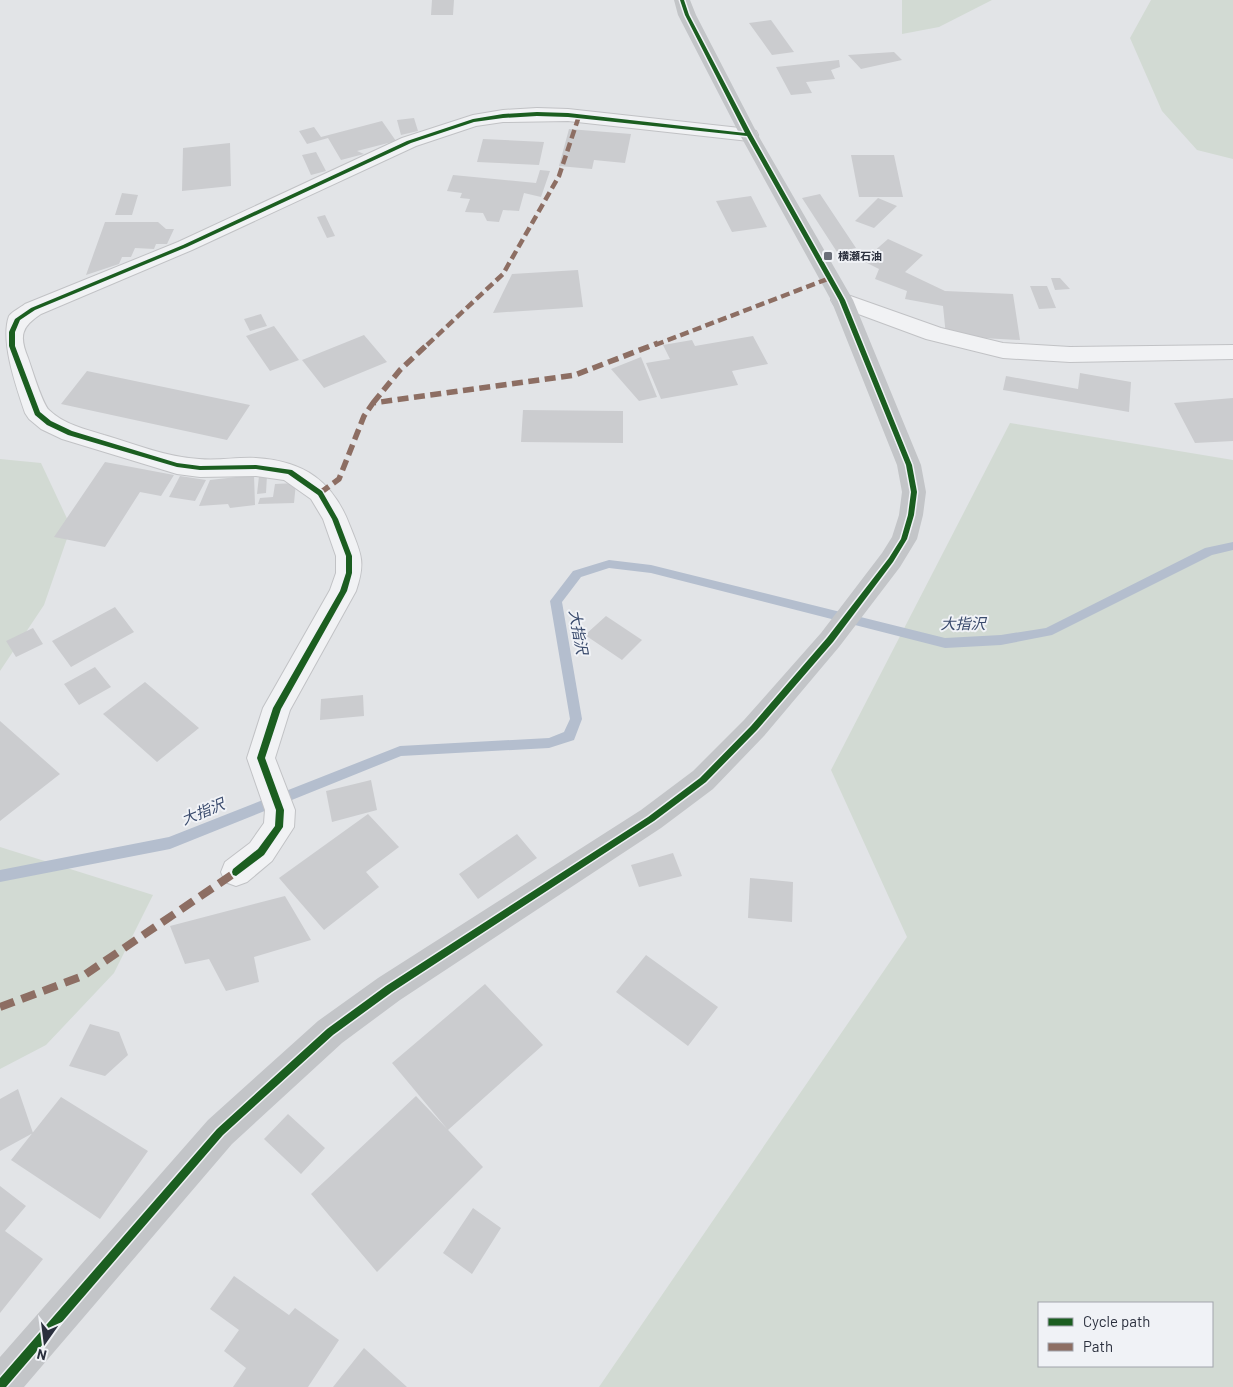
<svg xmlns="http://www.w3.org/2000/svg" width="1233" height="1387" font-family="Barlow,'Noto Sans JP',sans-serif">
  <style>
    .green { fill: #d2dad3; fill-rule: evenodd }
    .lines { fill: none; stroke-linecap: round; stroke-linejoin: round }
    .stream { fill: #b4bece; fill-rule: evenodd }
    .building { fill: #cbcccf }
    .street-casing { stroke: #c1c2c5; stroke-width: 2 }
    .street { fill: #f1f2f4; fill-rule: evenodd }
    .secondary { fill: #c3c5c8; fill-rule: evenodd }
    .quiet-far2 { stroke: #8d6e63; stroke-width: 4.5; stroke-dasharray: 9 4.5; stroke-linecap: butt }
    .quiet-far1 { stroke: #8d6e63; stroke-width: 5.5; stroke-dasharray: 11 5.5; stroke-linecap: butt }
    .quiet { stroke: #8d6e63; stroke-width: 8; stroke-dasharray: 15 8; stroke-linecap: butt }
    .cycleway-casing { stroke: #f0f2f6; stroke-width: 3 }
    .cycleway { fill: #1b5e20; fill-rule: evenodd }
    .poi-dot { fill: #6b6f79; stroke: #f0f2f6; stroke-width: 2 }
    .labels { text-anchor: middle; stroke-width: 4; stroke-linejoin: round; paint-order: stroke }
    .far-poi-label { font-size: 11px; font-weight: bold; fill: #2b303e; stroke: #f0f2f6; text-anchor: start }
    .water-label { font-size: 15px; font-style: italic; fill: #3a4b6d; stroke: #f0f2f6 }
  </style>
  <rect width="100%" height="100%" fill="#e2e4e7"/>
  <path class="green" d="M 902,0 L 992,0 L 939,27 L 902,34 Z
    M 1151,0 L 1233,0 L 1233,159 L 1197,150 L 1162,111 L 1130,38 Z
    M 1010,423 L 1233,460 L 1233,1387 L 599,1387 L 907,937 L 831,770 ZM 1039,1303 L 1212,1303 L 1212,1366 L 1039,1366 Z
    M 0,459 L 41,463 L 71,527 L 44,605 L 0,671 Z
    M 0,847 L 153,895 L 114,973 L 46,1045 L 0,1069 Z"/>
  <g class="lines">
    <path class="stream" d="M 1233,542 L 1233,550 L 1212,555 L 1052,635 L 1001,645 L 945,648 L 651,573 L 609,568 L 581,577 L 562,602 L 582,719 L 574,740 L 549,748 L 401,756 L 170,849 L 0,882 L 0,870 L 169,837 L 400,746 L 549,738 L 564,732 L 570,719 L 550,601 L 573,571 L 609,560 L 651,565 L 945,638 L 1001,635 L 1046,628 L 1205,548 Z"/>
  </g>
  <path class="building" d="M 432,0 L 454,0 L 453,15 L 431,15 Z
    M 771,20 L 794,52 L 772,55 L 749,23 Z
    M 894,52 L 902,60 L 861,69 L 848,55 Z
    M 839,60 L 840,67 L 831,70 L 835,79 L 806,82 L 812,93 L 791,95 L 776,67 Z
    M 414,118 L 418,131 L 401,135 L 397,120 Z
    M 382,121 L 396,141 L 357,151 L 364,154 L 341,160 L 328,138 L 307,144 L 299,131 L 314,127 L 321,137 Z
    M 569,129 L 631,134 L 625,163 L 594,160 L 592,169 L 559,166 Z
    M 483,139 L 544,142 L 539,165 L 477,162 Z
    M 230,143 L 231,186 L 182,191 L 183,148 Z
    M 316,152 L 326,171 L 311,175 L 302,155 Z
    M 851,155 L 894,155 L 903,197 L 859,197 Z
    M 540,170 L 550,171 L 541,197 L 524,193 L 519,211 L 503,210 L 499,222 L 487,221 L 483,213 L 465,212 L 470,199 L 460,198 L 462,193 L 447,191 L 453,175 L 536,183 Z
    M 122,193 L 138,195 L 132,215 L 115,215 Z
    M 820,194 L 856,248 L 837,252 L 802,198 Z
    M 751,196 L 767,227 L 732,232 L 716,201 Z
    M 878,198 L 897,206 L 874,228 L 855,221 Z
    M 325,215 L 335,236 L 327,238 L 317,217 Z
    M 105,222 L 158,222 L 166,229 L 174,229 L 167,244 L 156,244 L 154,249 L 135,248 L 131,257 L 122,257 L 119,264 L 86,275 Z
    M 888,239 L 923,255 L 905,272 L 945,291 L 1013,294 L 1020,340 L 946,336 L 943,306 L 905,299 L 907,291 L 875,279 L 879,269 L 863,261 Z
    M 578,270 L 583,307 L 493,313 L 512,274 Z
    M 1051,278 L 1060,278 L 1070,289 L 1055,290 Z
    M 1030,286 L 1047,286 L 1056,308 L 1039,309 Z
    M 261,314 L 267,326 L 250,331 L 244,319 Z
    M 274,326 L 299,360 L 270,371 L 246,336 Z
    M 364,335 L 387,362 L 324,388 L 302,360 Z
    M 753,336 L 768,364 L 732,371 L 738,385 L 661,399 L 646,363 L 670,359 L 663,345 L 692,340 L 695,346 Z
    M 641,357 L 657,397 L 639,401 L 611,369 Z
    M 87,371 L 250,405 L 227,440 L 61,404 Z
    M 1080,373 L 1131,382 L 1129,412 L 1003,390 L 1006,376 L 1078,389 Z
    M 1233,398 L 1233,441 L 1195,443 L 1174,403 Z
    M 523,410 L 623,411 L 623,443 L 521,442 Z
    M 105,462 L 174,475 L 161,496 L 140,492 L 105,547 L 54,537 Z
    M 254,475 L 255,505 L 230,508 L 228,504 L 199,506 L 210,480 Z
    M 267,475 L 266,493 L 257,494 L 259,476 Z
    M 180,476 L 206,480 L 195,501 L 169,497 Z
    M 296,483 L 294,503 L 258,504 L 260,498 L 273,497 L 275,484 Z
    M 115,607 L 134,632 L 71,667 L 52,641 Z
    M 606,616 L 642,640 L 622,660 L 585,635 Z
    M 33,628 L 43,644 L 16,657 L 6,641 Z
    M 95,667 L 111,687 L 79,705 L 64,684 Z
    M 145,682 L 199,728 L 157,762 L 103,714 Z
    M 363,695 L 364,716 L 320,720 L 321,699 Z
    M 0,721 L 60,774 L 0,821 Z
    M 371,780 L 377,810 L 332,822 L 326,791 Z
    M 368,814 L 399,847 L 366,872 L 379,887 L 324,930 L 279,878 Z
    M 517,834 L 537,858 L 478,899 L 459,874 Z
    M 673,853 L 682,876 L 639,887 L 631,865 Z
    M 750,878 L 793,882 L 792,922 L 748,918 Z
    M 285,896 L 311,940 L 254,957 L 259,982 L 226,991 L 209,959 L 185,964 L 170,926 Z
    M 646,955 L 718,1007 L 688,1046 L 616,992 Z
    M 485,984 L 543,1045 L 448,1130 L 392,1063 Z
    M 90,1024 L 119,1032 L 128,1055 L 105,1076 L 69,1066 Z
    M 18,1089 L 33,1133 L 0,1151 L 0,1099 Z
    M 416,1096 L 483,1167 L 377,1272 L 311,1194 Z
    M 61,1097 L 148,1151 L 100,1219 L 11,1160 Z
    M 288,1114 L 325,1148 L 301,1174 L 264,1139 Z
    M 0,1186 L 26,1206 L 5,1231 L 43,1259 L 0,1313 Z
    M 473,1208 L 501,1228 L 472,1274 L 443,1253 Z
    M 234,1276 L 289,1315 L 295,1308 L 339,1340 L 308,1387 L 233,1387 L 246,1368 L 224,1351 L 239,1330 L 210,1309 Z
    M 364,1348 L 407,1387 L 333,1387 Z"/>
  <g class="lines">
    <g class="street-casing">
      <path id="street" d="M 537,108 L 568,109 L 749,129 L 756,131 L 758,135 L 756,139 L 749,141 L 568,121 L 503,122 L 476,126 L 416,146 L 192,250 L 41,314 C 21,327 19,336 28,358 C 32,369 42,403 49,410 C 63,424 85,429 104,435 C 135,444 166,457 199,459 C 218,461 237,457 256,458 C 304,461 333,481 350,526 C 361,554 366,561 356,591 L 290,710 L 275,758 L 295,810 L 294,827 L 272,861 L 247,882 L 236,886 L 225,882 L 221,872 L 225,862 L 250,843 L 264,823 L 265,810 L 247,758 L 263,708 L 330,590 L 336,573 L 336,556 L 323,519 L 311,499 L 284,480 L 256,476 L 200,477 L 177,474 L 62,439 L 41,429 L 29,419 L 25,413 C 16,386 0,341 9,316 C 13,311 20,308 25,304 L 178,242 L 402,138 L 473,115 L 503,110 Z
        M 842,293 L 941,328 L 1003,343 L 1070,347 L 1233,345 L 1233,359 L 1070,362 L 1003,358 L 926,339 L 834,305 L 831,300 L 834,295 Z"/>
    </g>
    <use href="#street" class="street"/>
    <path class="secondary" d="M 674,0 L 690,0 L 696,15 L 758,135 L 853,300 L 921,465 L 926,492 L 923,515 L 917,539 L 900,567 L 839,647 L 764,736 L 713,789 L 661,828 L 400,1000 L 342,1043 L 232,1144 L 24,1387 L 0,1387 L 0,1357 L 208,1120 L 318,1021 L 378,978 L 641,810 L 693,771 L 744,720 L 821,633 L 882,553 L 892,537 L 899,515 L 902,492 L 897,465 L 831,300 L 740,135 L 678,15 Z"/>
    <path class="quiet-far2" d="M 427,345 L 503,274 L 559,176 L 579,116
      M 655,345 L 830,278"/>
    <path class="quiet-far1" d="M 373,403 L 400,370 L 429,343
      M 320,493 L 339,479 L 364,416 L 373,403 L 575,375 L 658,343"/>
    <path class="quiet" d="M 0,1007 L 83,976 L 236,872"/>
    <g class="cycleway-casing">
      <path id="cycleway" d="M 680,0 L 684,0 L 689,15 L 752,135 L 845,300 L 912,465 L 917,492 L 914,515 L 907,539 L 893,562 L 833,642 L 757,730 L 706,782 L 654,821 L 392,992 L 333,1035 L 223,1135 L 6,1387 L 0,1387 L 0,1378 L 217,1129 L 327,1029 L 386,986 L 648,817 L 700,778 L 751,726 L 827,638 L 889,558 L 901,539 L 908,515 L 911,492 L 906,465 L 839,300 L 747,136 L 568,117 L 537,116 L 503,118 L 474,122 L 411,143 L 187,247 L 35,310 L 20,320 L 15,332 L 15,346 L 40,412 L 51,421 L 72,431 L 177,463 L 200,466 L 256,465 L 292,470 L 322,491 L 338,519 L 352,556 L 352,573 L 347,591 L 281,709 L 265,758 L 284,810 L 283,827 L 264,855 L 236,876 L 233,875 L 232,872 L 233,869 L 258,849 L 275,826 L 276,810 L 257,758 L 273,708 L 340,591 L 346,573 L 346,556 L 332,519 L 318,495 L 288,474 L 256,469 L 200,470 L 177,467 L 68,435 L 47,425 L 35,415 L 9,346 L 9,332 L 15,319 L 31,308 L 183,245 L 407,141 L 473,119 L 503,114 L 537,112 L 568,113 L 745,133 L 685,15 Z"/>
    </g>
    <use href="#cycleway" class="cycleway"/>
  </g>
  <rect class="poi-dot" x="823" y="251" width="10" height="10" rx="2.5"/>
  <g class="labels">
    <g class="far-poi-label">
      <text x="838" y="260">横瀬石油</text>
    </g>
    <g class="water-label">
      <text x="963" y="629">大指沢</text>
      <text transform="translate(578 632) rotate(80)" y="5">大指沢</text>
      <text transform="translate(203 812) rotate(-22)" y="5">大指沢</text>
    </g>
  </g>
  <rect x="1038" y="1302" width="175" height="65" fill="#f0f2f6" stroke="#a1a4ac"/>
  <rect x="1048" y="1318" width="25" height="8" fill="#1b5e20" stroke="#a1a4ac"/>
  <text x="1083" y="1327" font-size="15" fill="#2b303e">Cycle path</text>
  <rect x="1048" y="1343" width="25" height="8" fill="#8d6e63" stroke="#a1a4ac"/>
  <text x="1083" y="1352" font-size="15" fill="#2b303e">Path</text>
  <g transform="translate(45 1342) rotate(194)" stroke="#f0f2f6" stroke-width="4" paint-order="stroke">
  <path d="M0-4L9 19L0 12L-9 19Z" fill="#2b303e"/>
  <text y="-8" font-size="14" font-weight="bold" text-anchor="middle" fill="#2b303e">N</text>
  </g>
</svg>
